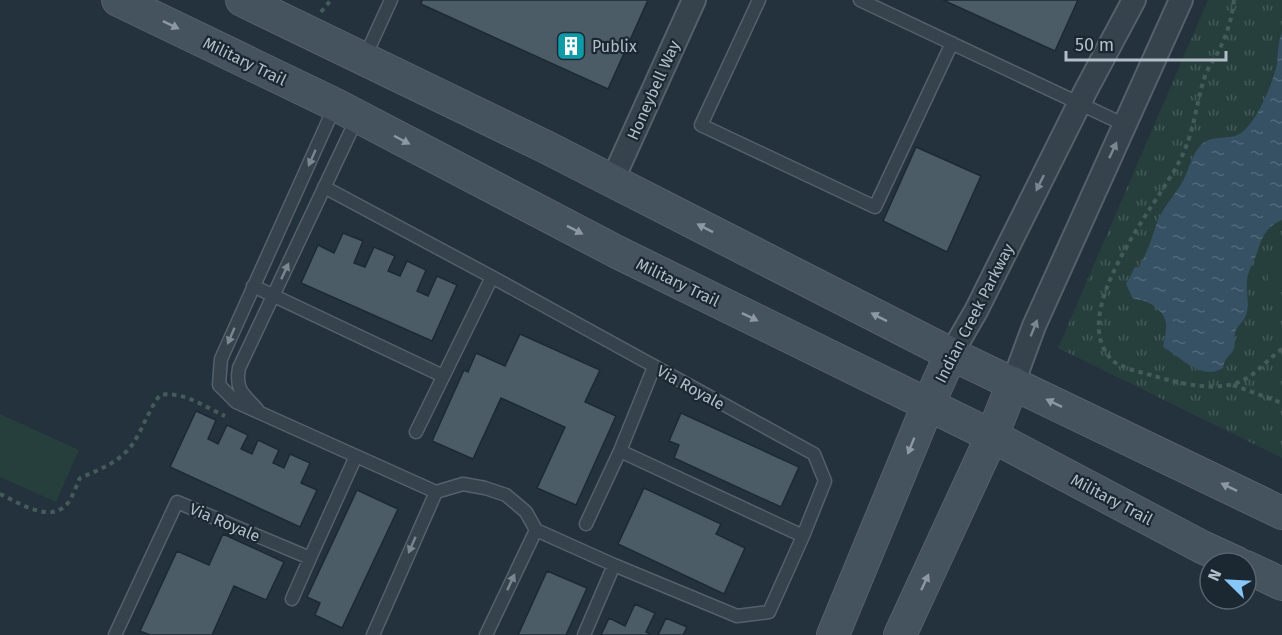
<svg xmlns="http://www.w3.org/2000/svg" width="1282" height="635" font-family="'Fira Sans',sans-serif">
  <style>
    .grass { fill: url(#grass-tufts) }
    .garden { fill: #263f3d }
    .water { fill: url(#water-ripples) }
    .building { fill: #4c5c67; stroke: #1e2a33; stroke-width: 1.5 }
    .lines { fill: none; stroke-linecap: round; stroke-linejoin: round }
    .lane-casing { stroke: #55616a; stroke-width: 15 }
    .street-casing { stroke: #55616a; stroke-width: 26 }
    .secondary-casing { stroke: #55616a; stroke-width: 34 }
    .path { stroke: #455b5a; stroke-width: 4; stroke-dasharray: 4.5 4.5; stroke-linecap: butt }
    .lane { stroke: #37434c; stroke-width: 12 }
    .street { stroke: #37434c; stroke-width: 22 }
    .secondary { stroke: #45535f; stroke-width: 32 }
    .oneway { fill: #8c99a3 }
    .oneway2 { fill: #7b8790 }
    .labels { text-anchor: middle; stroke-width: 4.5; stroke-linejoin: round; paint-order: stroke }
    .poi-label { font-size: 16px; fill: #b2bec8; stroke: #1c2831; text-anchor: start }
    .street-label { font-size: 16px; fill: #b2bec8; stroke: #1c2831 }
  </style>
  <defs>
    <pattern id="grass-tufts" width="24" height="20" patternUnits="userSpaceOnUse" patternTransform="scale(1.5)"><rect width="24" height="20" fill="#263f3d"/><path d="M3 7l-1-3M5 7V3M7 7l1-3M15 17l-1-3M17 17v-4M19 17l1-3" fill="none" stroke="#435958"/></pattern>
    <pattern id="water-ripples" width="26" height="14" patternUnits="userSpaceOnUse" patternTransform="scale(1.5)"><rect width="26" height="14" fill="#365163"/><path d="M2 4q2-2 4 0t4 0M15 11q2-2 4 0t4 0" fill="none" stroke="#516878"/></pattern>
  </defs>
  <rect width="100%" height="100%" fill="#23323c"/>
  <path class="grass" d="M 1208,0 L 1282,0 L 1282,458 L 1058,348 Z"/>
  <path class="garden" d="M 1282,244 L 1282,292 C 1257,289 1270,255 1282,244 Z
    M 0,414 L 79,450 L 56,502 L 0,477 Z"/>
  <path class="water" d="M 1282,32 L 1282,220 C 1261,229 1262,242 1254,260 C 1251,267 1247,274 1247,282 C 1246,292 1250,305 1246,315 C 1244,321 1239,324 1236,330 C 1233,336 1236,342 1234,348 C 1231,356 1225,356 1223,368 C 1201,381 1182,358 1163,347 C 1164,340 1167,331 1166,323 C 1164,309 1146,299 1133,299 L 1126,284 L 1135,267 L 1139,267 C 1148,252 1152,236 1158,220 C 1164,206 1175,195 1183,181 C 1189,170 1192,153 1202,144 C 1213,134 1229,141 1241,133 C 1257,122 1273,83 1277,64 C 1278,53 1278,42 1282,32 Z"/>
  <path class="building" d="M 422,0 L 648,0 L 608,89 L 421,4 Z
    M 943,0 L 1078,0 L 1055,51 Z
    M 916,147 L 981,176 L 947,252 L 883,221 Z
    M 343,233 L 363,241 L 354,263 L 365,267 L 374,247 L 395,256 L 388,271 L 400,276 L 407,261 L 426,270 L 417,291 L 428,296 L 437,276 L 457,285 L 432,341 L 301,283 L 318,245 L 334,253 Z
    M 520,334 L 600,370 L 585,402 L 616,416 L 576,505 L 537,488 L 565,427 L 501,398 L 473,459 L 432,441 L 464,370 L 468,372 L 476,353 L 505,366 Z
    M 196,411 L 216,420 L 208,439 L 218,444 L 227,425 L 248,435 L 241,449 L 252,454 L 258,440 L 279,450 L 273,463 L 284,468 L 290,454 L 310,463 L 301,483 L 317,490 L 300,527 L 170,467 Z
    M 681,413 L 799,467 L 781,507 L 674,458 L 679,445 L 669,441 Z
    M 644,488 L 721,524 L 716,534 L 745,548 L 724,594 L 618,544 Z
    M 357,490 L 398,509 L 342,628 L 315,615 L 320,603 L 307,597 Z
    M 223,534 L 284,562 L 266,600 L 234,586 L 212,635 L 150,635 L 140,631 L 177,551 L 209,565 Z
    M 547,571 L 587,588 L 566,635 L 518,635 Z
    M 635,604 L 655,613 L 646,632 L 652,635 L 601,635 L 609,618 L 625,626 Z
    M 666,618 L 687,627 L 683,635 L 658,635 Z"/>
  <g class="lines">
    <g class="lane-casing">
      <path id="lane" d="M 759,0 L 701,125 L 875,207 L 952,43
        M 860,0 L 1125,125
        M 364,59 L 391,0
        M 335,106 L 221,359 L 219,385 L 236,402 L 436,492 L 463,484 L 485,488 L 506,495 L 526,512 L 536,530 L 614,565 L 737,616 L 769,612 L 803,536 L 825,481 L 814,454 L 492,277
        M 324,187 L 492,277 L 416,432
        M 253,286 L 443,376
        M 257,409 C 243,394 235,390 239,368 L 358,116
        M 620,451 L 803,536
        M 586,524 L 620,451 L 654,367
        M 310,558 L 356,456
        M 115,635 L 177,502 L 310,558 L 292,599
        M 373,635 L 436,492
        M 486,635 L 536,530
        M 584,635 L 614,565"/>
    </g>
    <g class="street-casing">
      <path id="street" d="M 612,181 L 694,0
        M 951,354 L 976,311 L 1086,90 L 1134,0
        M 1013,383 L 1034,326 L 1181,0"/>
    </g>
    <g class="secondary-casing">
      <path id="secondary" d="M 118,0 L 336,105 L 619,253 L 992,436 L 1202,547 L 1237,563
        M 242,0 L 546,147 L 951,354 L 1282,513
        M 1246,567 L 1282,584
        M 833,635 L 928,405 L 951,354
        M 900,635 L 992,436 L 1013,383"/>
    </g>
    <path class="path" d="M 1234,0 C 1232,18 1227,35 1218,52 C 1214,60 1208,67 1205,76 C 1195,106 1195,132 1179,162 C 1157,205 1065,313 1112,360 C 1120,368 1144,373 1154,376 C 1182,384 1221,394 1247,378 C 1260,370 1269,358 1282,349
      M 321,12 L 331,0
      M 1233,385 L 1282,403
      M 0,494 C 18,502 50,524 67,504 C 73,497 76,486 80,478 C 103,468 125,460 137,437 C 145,423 150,408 160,395 C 183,391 205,407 225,416"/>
    <use href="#lane" class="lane"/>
    <use href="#street" class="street"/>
    <use href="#secondary" class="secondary"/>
  </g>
  <defs><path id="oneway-solid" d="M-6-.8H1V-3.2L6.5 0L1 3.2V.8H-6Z" transform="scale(1.5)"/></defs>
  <g class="oneway">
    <use href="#oneway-solid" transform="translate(171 25) rotate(26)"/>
    <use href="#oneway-solid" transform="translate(402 140) rotate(28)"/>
    <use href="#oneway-solid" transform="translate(705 228) rotate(-153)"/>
    <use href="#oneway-solid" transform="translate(575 230) rotate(27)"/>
    <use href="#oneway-solid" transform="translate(750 317) rotate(26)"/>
    <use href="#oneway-solid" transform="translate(879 317) rotate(-153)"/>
    <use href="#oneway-solid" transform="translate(1054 403) rotate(-154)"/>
    <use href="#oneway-solid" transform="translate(911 446) rotate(112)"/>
    <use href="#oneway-solid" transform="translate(1229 487) rotate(-154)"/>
    <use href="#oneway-solid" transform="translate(925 582) rotate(-65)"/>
  </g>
  <g class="oneway2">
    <use href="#oneway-solid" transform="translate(1113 150) rotate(-65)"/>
    <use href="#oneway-solid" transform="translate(312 158) rotate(114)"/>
    <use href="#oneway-solid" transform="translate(1040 183) rotate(116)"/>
    <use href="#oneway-solid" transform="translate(285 271) rotate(-65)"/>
    <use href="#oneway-solid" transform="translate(1034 328) rotate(-68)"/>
    <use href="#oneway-solid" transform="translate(231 336) rotate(113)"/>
    <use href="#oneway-solid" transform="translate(412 545) rotate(114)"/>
    <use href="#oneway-solid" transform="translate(511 582) rotate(-65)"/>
  </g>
  <defs>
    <g id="building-square" transform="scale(1.5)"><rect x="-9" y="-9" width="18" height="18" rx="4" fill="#0f9aa8" stroke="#1c2831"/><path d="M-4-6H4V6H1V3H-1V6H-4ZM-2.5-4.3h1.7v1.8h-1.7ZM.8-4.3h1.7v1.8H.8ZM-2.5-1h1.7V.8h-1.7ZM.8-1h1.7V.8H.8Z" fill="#fff"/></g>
  </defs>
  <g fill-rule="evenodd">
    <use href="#building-square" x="571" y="46"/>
  </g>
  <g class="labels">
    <g class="poi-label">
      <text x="592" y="52">Publix</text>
    </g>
    <g class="street-label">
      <text transform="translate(245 61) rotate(26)" y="6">Military Trail</text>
      <text transform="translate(653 90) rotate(-66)" y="6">Honeybell Way</text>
      <text transform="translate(678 282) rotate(26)" y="6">Military Trail</text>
      <text transform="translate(974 313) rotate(-63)" y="6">Indian Creek Parkway</text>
      <text transform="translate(691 387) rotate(29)" y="6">Via Royale</text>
      <text transform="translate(1112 499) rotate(28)" y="6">Military Trail</text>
      <text transform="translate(225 522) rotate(23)" y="6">Via Royale</text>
    </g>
  </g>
  <g transform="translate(1228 581) rotate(294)"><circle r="28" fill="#1c2831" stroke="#58646d" stroke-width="1.5"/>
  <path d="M0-4.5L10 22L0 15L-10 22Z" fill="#87c6f8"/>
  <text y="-9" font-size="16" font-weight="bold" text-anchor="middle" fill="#b2bec8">N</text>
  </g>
  <path d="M1066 51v9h160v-9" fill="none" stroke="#b2bec8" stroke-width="3"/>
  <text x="1075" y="51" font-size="18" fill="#b2bec8" stroke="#1c2831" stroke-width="4.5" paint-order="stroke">50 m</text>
</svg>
